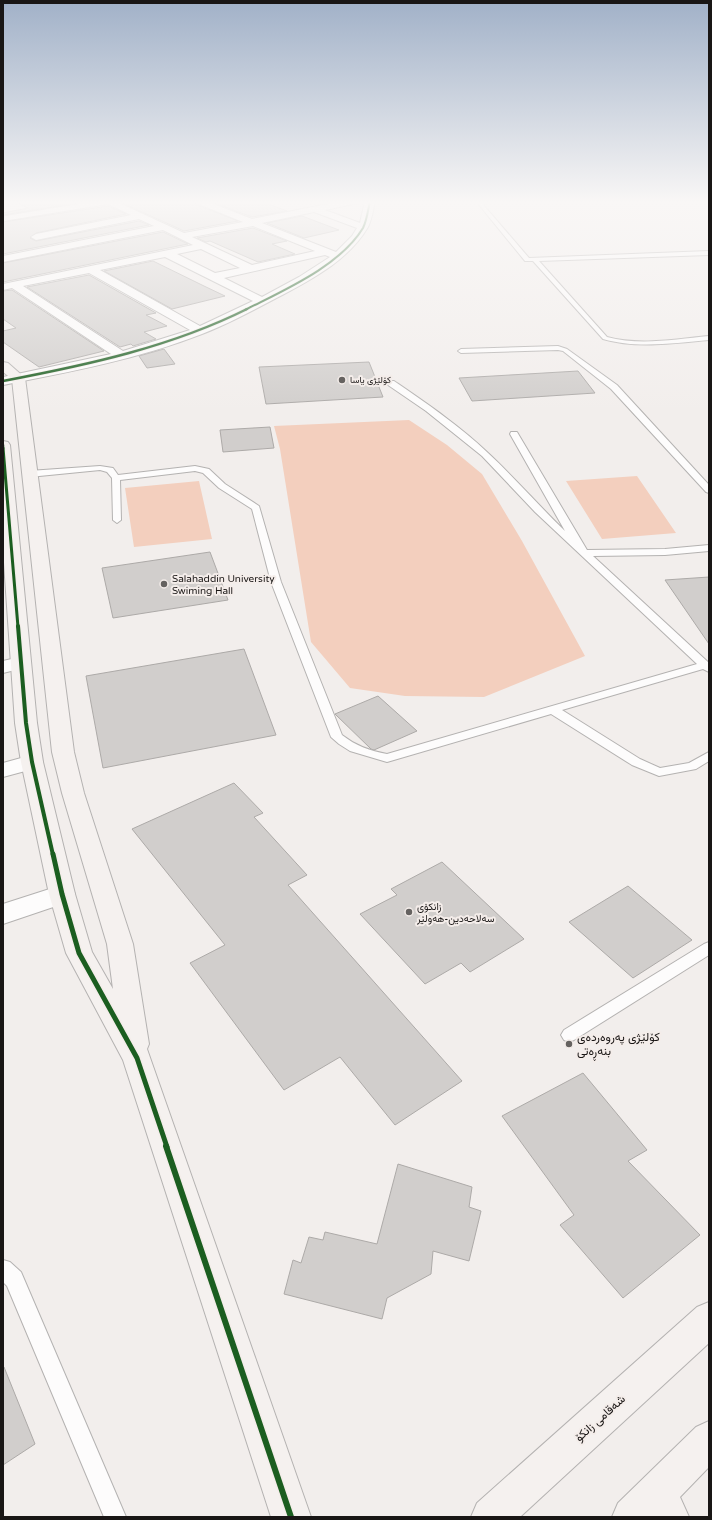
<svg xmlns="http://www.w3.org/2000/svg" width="712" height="1520" font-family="'Varela Round',Vazirmatn,sans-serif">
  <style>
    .green { fill: #f3cfbe }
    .building { fill: #d1cecc; stroke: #adaaa8 }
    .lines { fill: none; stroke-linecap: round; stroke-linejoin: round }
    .lane-casing { stroke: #b4b2b1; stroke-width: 2 }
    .street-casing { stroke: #b4b2b1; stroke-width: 2 }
    .secondary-casing { stroke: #b4b2b1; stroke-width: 2 }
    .lane { fill: #fdfcfc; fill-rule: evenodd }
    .street { fill: #fdfcfc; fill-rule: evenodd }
    .secondary { fill: #f5f1ef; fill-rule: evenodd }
    .cycleway-far5-casing { stroke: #f4edea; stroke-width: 3 }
    .cycleway-far4-casing { stroke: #f4edea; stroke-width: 4 }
    .cycleway-far3-casing { stroke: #f4edea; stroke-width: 5 }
    .cycleway-far2-casing { stroke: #f4edea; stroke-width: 6 }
    .cycleway-far1-casing { stroke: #f4edea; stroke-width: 8 }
    .cycleway-casing { stroke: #f4edea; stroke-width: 9 }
    .cycleway-far5 { stroke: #1b5e20; stroke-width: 2 }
    .cycleway-far4 { stroke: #1b5e20; stroke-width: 2.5 }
    .cycleway-far3 { stroke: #1b5e20; stroke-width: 3 }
    .cycleway-far2 { stroke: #1b5e20; stroke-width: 4 }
    .cycleway-far1 { stroke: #1b5e20; stroke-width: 5 }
    .cycleway { stroke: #1b5e20; stroke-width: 6 }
    .poi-dot { fill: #656260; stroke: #f4edea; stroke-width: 1.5 }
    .labels { text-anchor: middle; stroke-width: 4; stroke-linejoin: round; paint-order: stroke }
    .far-poi-label { font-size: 9px; fill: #191615; stroke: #f4edea; text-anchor: start }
    .poi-label { font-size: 10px; fill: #191615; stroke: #f4edea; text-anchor: start }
    .near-poi-label { font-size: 12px; fill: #191615; stroke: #f4edea; text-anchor: start }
    .near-street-label { font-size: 12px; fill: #191615; stroke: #f4edea }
  </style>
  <rect width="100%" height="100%" fill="#f2eeec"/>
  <path class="green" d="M 409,420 L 447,445 L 482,474 L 522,541 L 585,656 L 484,697 L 405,696 L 350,688 L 311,642 L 280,449 L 274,426 Z
    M 637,476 L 676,533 L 602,539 L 566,481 Z
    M 199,481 L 212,539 L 134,547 L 125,488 Z"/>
  <path class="building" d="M 14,201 L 90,201 L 3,215 L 3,213 L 28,208 Z
    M 118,201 L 194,201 L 195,204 L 238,221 L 184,231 Z
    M 209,201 L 261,201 L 287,211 L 252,217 Z
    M 108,206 L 126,214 L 36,233 L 30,238 L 36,241 L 139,221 L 149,225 L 3,254 L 3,222 Z
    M 302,216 L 339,230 L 304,238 L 267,223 Z
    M 253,228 L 287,241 L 272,244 L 295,254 L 258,262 L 210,241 L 206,242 L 197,238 Z
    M 163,232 L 188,244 L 3,282 L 3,263 Z
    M 153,261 L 204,286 L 225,296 L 172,309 L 104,271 Z
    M 89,275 L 156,313 L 146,315 L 167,326 L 144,332 L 156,339 L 133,346 L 131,344 L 120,347 L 27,287 Z
    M 12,290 L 104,351 L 39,367 L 3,342 L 3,331 L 16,328 L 3,319 L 3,291 Z
    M 164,349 L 175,364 L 147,368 L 139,356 Z
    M 369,362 L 383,397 L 266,404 L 259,367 Z
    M 578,371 L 595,393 L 472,401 L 459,378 Z
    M 270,427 L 274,448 L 223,452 L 220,430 Z
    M 210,552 L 228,600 L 113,618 L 102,568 Z
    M 709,577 L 709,644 L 665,580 Z
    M 244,649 L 276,735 L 103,768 L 86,676 Z
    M 378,696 L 417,731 L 374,750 L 371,749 L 335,714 Z
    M 234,783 L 263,813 L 254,817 L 307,875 L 288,885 L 462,1081 L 395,1125 L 340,1057 L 284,1090 L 190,963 L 225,945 L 132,829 Z
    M 442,862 L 524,939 L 470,972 L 461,963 L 425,984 L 360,914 L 397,895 L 391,889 Z
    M 628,886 L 692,940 L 633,978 L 569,922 Z
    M 583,1073 L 647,1150 L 628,1161 L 700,1235 L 623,1298 L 560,1225 L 574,1215 L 502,1116 Z
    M 398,1164 L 472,1187 L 469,1207 L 481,1211 L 469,1261 L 433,1251 L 431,1274 L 387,1298 L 382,1319 L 284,1294 L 293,1260 L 301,1263 L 309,1237 L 323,1240 L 325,1232 L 377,1244 Z
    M 4,1367 L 35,1444 L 3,1465 L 3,1368 Z"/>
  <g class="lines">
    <g class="lane-casing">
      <path id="lane" d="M 476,201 L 480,201 L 529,258 L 709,251 L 709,255 L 539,261 L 607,337 C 640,346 676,339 709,336 L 709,340 C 674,343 637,349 603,339 L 533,261 L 525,261 Z
        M 558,346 L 567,349 L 617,385 L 709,485 L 709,493 L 706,492 L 611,389 L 563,351 L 558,350 L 461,353 L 458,351 L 461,349 Z
        M 388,381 L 394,381 C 426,403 460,426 488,453 C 515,478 539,506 565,531 L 510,434 L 511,432 L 517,432 L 587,550 L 665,549 L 709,545 L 709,551 L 665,555 L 593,556 L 709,663 L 709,672 L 703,669 L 562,710 L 640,759 L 660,768 L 689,763 L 709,752 L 709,761 L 696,769 L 659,776 L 632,765 L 551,714 L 387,762 L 350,751 L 339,744 L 331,737 L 271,582 L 252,509 L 219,488 L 203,473 L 195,471 L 120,480 L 121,520 L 117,523 L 113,520 L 112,478 L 107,472 L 100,470 L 29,477 L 25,474 L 29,471 L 100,466 L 113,468 L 118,475 L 195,466 L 209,469 L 225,484 L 259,506 L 281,582 L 342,735 C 356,746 370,751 387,754 L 697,664 L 535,512 L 482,456 L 426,411 L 388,385 Z
        M 709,942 L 709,955 L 574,1040 L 569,1042 L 564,1040 L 561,1035 L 564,1030 L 704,944 Z
        M 3,1260 L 10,1262 L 21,1272 L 126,1517 L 104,1517 L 7,1286 L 3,1282 Z"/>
    </g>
    <g class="street-casing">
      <path id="street" d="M 97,201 L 115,201 L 184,233 L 243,222 L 196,203 L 195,201 L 206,201 L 252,219 L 343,201 L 359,201 L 358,203 L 325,210 L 360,223 L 365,201 L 375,201 C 373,210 372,219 368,227 C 350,258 316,277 286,293 C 259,307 231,323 202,334 C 138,359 70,372 3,385 L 3,377 L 111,354 L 12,288 L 3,290 L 3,284 L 193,245 L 163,230 L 3,262 L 3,256 L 154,226 L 139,219 L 36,240 L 31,237 L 36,234 L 131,215 L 108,204 L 3,221 L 3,217 L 5,216 ZM 314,212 L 357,228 L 352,236 L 336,252 L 262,223 ZM 253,226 L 315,251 L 252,265 L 192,237 ZM 201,249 L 240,268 L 215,273 L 177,254 ZM 325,255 L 330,257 L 299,277 L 262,297 L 224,278 ZM 165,257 L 253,301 L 200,326 L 100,270 ZM 89,273 L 190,330 L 123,351 L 23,286 Z
        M 20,657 L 27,659 L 30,663 L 27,667 L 3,673 L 3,661 Z
        M 32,755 L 40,757 L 43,762 L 40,767 L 3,777 L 3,763 Z
        M 62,885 L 71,887 L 75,894 L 71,901 L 3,924 L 3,904 Z"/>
    </g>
    <g class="secondary-casing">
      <path id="secondary" d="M 3,362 L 8,363 L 25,378 L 74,752 L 84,793 L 133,944 L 149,1044 L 147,1049 L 311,1517 L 271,1517 L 123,1060 L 66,953 L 49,894 L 21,762 L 15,723 L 3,548 L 3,441 L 8,442 L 10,445 L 37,723 L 43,762 L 75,894 L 92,952 L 113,989 L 107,944 L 62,793 L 52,752 L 12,379 L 3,372 Z
        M 709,1302 L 709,1343 L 520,1517 L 471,1517 L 477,1503 L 697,1307 Z
        M 709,1421 L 709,1467 L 680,1497 L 689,1517 L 612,1517 L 618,1503 L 696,1427 Z"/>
    </g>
    <use href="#lane" class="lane"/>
    <use href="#street" class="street"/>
    <use href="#secondary" class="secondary"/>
    <g class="cycleway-far5-casing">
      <path id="cycleway-far5" d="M 245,310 C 284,290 340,266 363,228 C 367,220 368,210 370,201"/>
    </g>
    <g class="cycleway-far4-casing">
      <path id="cycleway-far4" d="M 3,381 C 87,365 171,347 247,309
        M 3,445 L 3,449"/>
    </g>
    <g class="cycleway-far3-casing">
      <path id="cycleway-far3" d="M 3,448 L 18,627"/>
    </g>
    <g class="cycleway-far2-casing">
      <path id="cycleway-far2" d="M 18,626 L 26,723 L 32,762 L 53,855"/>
    </g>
    <g class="cycleway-far1-casing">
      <path id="cycleway-far1" d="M 53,854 L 62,894 L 79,953 L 137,1058 L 167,1147"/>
    </g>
    <g class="cycleway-casing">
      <path id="cycleway" d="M 166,1146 L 291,1517"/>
    </g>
    <use href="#cycleway-far5" class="cycleway-far5"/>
    <use href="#cycleway-far4" class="cycleway-far4"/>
    <use href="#cycleway-far3" class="cycleway-far3"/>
    <use href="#cycleway-far2" class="cycleway-far2"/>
    <use href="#cycleway-far1" class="cycleway-far1"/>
    <use href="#cycleway" class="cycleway"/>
  </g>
  <linearGradient id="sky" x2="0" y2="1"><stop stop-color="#a1b1c8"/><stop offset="0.49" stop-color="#f9f7f6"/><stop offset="1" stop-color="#f9f7f6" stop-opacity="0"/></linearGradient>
  <rect width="712" height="413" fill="url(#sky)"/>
  <g class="poi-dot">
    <circle cx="342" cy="380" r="4"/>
    <circle cx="164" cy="584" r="4"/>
    <circle cx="409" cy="912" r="4"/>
    <circle cx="569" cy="1044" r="4"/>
  </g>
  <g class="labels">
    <g class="far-poi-label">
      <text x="350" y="383">کۆلێژی یاسا</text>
    </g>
    <g class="poi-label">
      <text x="172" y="582">Salahaddin University<tspan x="172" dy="12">Swiming Hall</tspan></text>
      <text x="417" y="910">زانکۆی<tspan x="417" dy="12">سەلاحەدین-هەولێر</tspan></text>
    </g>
    <g class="near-poi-label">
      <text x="577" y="1041">کۆلێژی پەروەردەی<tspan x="577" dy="14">بنەڕەتی</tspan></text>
    </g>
    <g class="near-street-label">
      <text transform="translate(600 1418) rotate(-42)" y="4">شەقامی زانکۆ</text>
    </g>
  </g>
  <rect width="712" height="1520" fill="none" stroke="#191615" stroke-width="8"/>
</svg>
